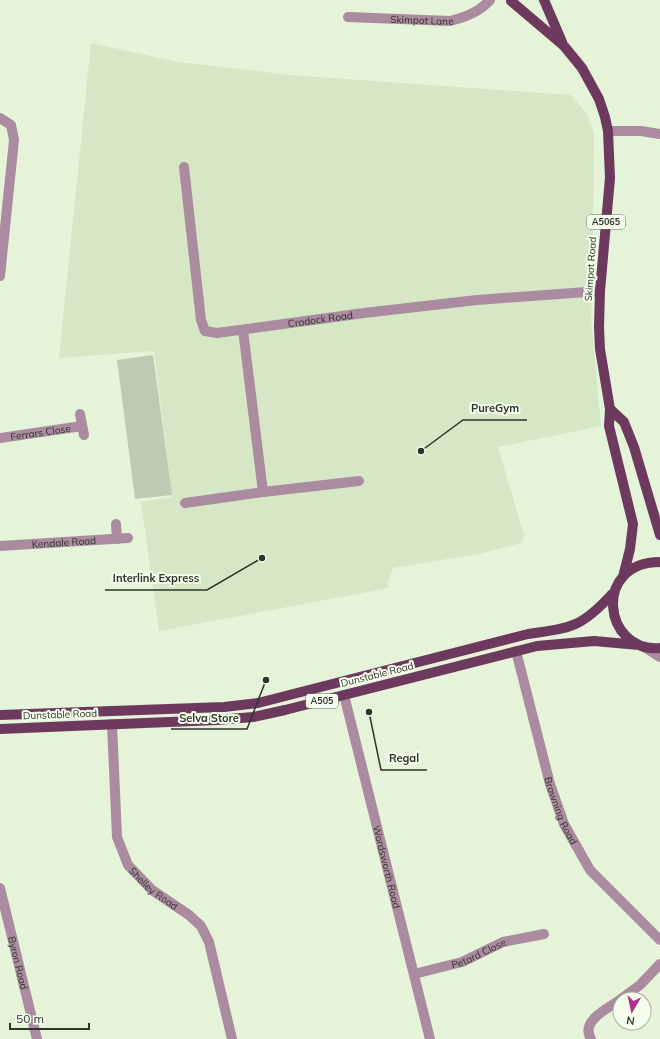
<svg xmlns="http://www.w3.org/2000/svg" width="660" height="1039" font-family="Mulish,sans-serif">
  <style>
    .built { fill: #d6e7c6 }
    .green { fill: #becbb2 }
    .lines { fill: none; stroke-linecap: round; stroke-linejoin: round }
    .minor { stroke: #aa8b9f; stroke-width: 10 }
    .major { stroke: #6e395e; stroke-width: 10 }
    .labels { text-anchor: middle; stroke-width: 4; stroke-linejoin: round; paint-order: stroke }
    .shield { fill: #f6ffee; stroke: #6b7266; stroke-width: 1 }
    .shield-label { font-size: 9px; font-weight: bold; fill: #30352b }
    .street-label { font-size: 10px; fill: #30352b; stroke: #f6ffee }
    .leader { fill: none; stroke: #30352b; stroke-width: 1.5 }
    .callout-dot { fill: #30352b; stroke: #f6ffee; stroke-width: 1.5 }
    .callout-label { font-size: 11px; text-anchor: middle; font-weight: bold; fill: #30352b; stroke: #f6ffee; stroke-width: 4; stroke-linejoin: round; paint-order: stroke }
  </style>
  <rect width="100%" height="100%" fill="#e5f4d8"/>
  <path class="built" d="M 91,43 L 178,62 L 290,75 L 571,95 L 587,114 L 594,133 L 593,235 L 596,242 L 591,318 L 601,426 L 498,447 L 524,535 L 521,543 L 484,553 L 393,568 L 388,583 L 389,588 L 159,631 L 141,502 L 172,497 L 154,351 L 59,358 Z"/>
  <path class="green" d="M 153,355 L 172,495 L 135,499 L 117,360 Z"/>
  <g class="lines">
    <g class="minor">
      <path id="s1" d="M 348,17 L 450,21 C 466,17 479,12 490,0"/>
      <path d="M 0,118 L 11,125 L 14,140 L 0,276"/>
      <path d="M 608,131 L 641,131 L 660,134"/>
      <path id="s2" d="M 184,167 L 201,320 L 205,331 L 217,333 L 364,313 L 477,300 L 600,291"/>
      <path d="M 243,330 L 263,492 L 359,481"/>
      <path d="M 80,414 L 84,435"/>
      <path id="s3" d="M 0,438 L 82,426"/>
      <path d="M 185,503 L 263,492"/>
      <path d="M 116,524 L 117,539"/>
      <path id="s4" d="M 0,546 L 128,538"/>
      <path d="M 646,648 L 660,657"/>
      <path id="s5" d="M 516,651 L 550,784 L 564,824 L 590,870 L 660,940"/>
      <path id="s6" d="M 344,695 L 430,1039"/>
      <path id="s7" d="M 112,724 L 117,837 L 128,865 L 152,890 L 189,915 L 201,926 L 209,942 L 232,1039"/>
      <path id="s8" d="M 0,888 L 37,1039"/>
      <path id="s9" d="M 414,974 L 462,962 L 503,942 L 544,934"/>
      <path d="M 621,999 L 640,985 L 660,964"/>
      <path d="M 591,1039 C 580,1021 608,1008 620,1000"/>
    </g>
    <path class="major" d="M 544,0 L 562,42
      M 511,1 L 564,46 L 582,68 L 599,99 L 605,117 L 608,131 L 610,178 L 600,291 L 599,327 L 600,349 L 610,409 L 609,426 L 633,524 L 630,549 L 623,577
      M 610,409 L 624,422 L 634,447 L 660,535
      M 660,562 C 592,562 603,653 660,648
      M 0,715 L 224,707 L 258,703 L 528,634 C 572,628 582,627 612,594
      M 0,729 L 217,720 L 253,717 L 285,710 L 537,646 L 594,641 L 639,645"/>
  </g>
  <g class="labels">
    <g class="shield">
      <rect x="587" y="215" width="38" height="14" rx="3"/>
      <rect x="306" y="694" width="32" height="14" rx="3"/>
    </g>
    <g class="shield-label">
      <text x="606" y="225">A5065</text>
      <text x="322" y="704">A505</text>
    </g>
    <g class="street-label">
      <text dy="4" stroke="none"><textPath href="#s1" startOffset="74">Skimpot Lane</textPath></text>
      <text transform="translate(590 269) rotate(-86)" y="4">Skimpot Road</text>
      <text dy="4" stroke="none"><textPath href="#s2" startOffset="282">Cradock Road</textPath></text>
      <text dy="4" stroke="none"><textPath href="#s3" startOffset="41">Ferrars Close</textPath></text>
      <text dy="4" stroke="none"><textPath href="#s4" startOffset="64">Kendale Road</textPath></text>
      <text transform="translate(377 674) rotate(-14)" y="4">Dunstable Road</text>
      <text transform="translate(60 714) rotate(-2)" y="4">Dunstable Road</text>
      <text dy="4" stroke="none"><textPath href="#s5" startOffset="166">Browning Road</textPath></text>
      <text dy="4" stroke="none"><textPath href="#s6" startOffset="177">Wordsworth Road</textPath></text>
      <text dy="4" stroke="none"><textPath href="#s7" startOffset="178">Shelley Road</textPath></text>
      <text dy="4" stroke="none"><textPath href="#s9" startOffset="68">Petard Close</textPath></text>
      <text dy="4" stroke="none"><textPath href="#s8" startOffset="77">Byron Road</textPath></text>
    </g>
  </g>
  <path class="leader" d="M421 451L463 420H527M262 558L207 590H105M266 680L247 729H171M369 712L381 770H427"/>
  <g class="callout-dot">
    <circle cx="421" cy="451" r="4"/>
    <circle cx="262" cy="558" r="4"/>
    <circle cx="266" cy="680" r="4"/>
    <circle cx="369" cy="712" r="4"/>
  </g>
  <g class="callout-label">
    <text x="495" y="412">PureGym</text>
    <text x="156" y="582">Interlink Express</text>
    <text x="209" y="722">Selva Store</text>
    <text x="404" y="762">Regal</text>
  </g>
  <g transform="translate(632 1011) rotate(189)"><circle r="19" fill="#f6ffee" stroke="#a7aea0"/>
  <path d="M0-3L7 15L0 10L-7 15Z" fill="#ab358d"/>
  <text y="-6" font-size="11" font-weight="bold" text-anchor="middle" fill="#30352b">N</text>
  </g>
  <path d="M10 1023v6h79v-6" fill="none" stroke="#30352b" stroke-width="2"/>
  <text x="16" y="1023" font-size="12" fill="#30352b" stroke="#f6ffee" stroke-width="3" paint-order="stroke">50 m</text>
</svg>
